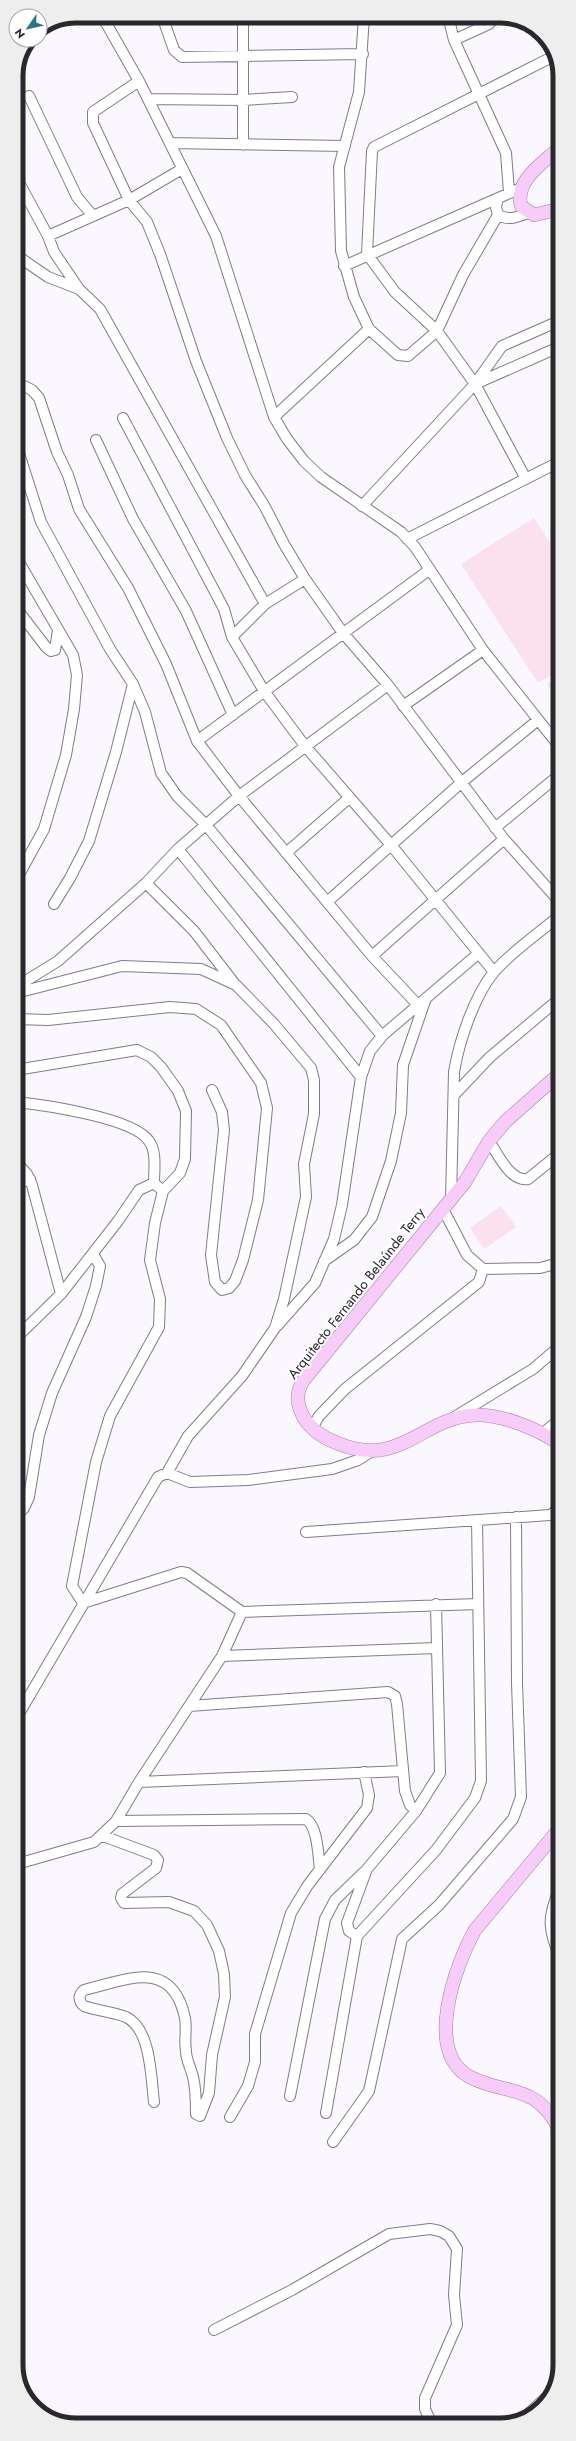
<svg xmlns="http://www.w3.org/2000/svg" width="576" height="2441" font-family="Jost,sans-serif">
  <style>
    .green { fill: #fbe0ee }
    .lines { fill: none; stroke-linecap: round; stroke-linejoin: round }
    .minor-casing { stroke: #837b8c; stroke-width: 12 }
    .major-casing { stroke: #ab7caf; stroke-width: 14 }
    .minor { stroke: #fff; stroke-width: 10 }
    .major { stroke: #f7ccf9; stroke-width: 13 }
    .labels { text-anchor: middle; stroke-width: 4; stroke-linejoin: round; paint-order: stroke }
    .street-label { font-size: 14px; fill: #2a272e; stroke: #fff }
    .rim { fill: none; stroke: #2a272e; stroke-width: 5 }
  </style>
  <rect width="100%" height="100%" fill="#faf7ff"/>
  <path class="green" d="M 534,518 L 559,557 L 559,670 L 538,683 L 461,564 Z
    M 559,676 L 559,703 L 547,684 Z
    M 501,1206 L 516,1227 L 484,1249 L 470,1228 Z"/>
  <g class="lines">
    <g class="minor-casing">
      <path id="minor" d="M 102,16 L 139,81 L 216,236 L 274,417 L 287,439 L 304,461 L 321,477 L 401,532 L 415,547 L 483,650 L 559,746
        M 162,16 L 174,50 L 182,57 L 363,54
        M 364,16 L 359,92 L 339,167 L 341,251 L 354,297 L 369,329 L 398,355 L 408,356 L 437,331 L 463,275 L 498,215 L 496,207 L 498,198
        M 448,16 L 454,40 L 506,153 L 509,192
        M 454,40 L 489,24 L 496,16
        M 139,81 L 93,112 L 93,123 L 129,200 L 147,222 L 160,254 L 196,361 L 227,438 L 245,475 L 265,507 L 284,544 L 305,579 L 343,633 L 388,685 L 504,839 L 559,901
        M 29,96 L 77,197 L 93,216
        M 148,99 L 243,100 L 292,97
        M 170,143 L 345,146
        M 243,145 L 243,16
        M 16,177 L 48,236 L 54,252 L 79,289
        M 498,215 C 509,221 517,217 528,213
        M 48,236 L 129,200 L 182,169
        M 16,255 L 48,277 L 79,289 L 100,309 L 265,604
        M 344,266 L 521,188
        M 16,382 L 32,390 L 39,398 L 57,452 L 68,475 L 79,509 L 128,588 L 166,664 L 197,741 L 239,796 L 372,956 L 418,1005
        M 475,384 L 502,346 L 559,321
        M 274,417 L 369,329
        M 123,418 L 224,609 L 232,637 L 264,691 L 305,746 L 391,845 L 494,972
        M 96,440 L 133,519 L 186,611 L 233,715
        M 16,444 L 41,522 L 110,649 L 133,684 L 145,712 L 161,773 L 177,796 L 206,825 L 382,1036
        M 526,479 L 475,384 L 437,331 L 395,292 L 367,254 L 372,151 L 374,147 L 554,56
        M 362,506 L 475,384 L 559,347
        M 407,539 L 559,462
        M 16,557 L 73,655 L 77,675 L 74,709 L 66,755 L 44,829 L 16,880
        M 16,608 L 46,647 L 51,651 L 55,650 L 58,630
        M 232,637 L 265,604 L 305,579
        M 403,706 L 483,650
        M 197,741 L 429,570
        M 495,828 L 559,775
        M 178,849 L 361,1077
        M 286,853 L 349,798
        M 146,883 L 194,931 L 234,983
        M 327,902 L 462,782 L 538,720
        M 54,904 L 70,878 L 89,841 L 116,752 L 133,684
        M 372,956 L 504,839
        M 16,987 L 58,961 L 146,883 L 178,849 L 239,796 L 388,685
        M 16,993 L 122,966 L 201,969 L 236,985 L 274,1024 L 311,1068 L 314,1080 L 314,1114 L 304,1164 L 306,1197 L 284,1299 L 275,1328 L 242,1376 L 188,1436 L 167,1473
        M 16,1019 L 48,1020 L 170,1007 L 196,1009 L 221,1025 L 261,1083 L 267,1108 L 258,1200 L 243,1260 L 235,1281 L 229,1288 L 222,1290 L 215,1282 L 211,1255 L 224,1130 L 222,1112 L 212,1090
        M 16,1070 L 137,1050 L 151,1057 L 161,1067 L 178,1091 L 186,1111 L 185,1159 L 180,1173 L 163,1191
        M 454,1095 L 490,1057 L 559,999
        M 16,1102 C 45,1105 134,1118 149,1141 C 157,1152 154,1169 154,1183 L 139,1190 L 118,1221 L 61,1294 L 17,1337
        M 489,1141 C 498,1154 510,1182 528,1179 L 559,1154
        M 17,1163 L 27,1174 L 32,1185 L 61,1294
        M 154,1183 L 163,1191 L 155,1223 L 150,1260 L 160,1299 L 159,1327 L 110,1416 L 96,1462 L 72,1586 L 83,1603 L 181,1572 L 187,1573 L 242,1612 L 478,1604
        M 17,1184 L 30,1179
        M 451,1199 L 454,1072 C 459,1042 474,996 494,972 C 510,953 539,933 559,916
        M 443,1209 L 467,1255 L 483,1269 L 540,1268 L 559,1263
        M 324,1261 L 354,1240 L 372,1217 L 391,1161 L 401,1113 L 403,1065 L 426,998
        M 277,1326 L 315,1283 L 334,1239 L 342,1205 L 361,1077 L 370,1051 L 383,1035 L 479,953
        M 456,1416 L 533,1369 L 560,1346
        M 312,1428 L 319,1416 L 345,1389 L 479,1282 L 483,1269
        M 542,1434 L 560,1419
        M 17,1515 L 24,1508 L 29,1497 L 39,1435 L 52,1393 L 86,1317 L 96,1286 L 100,1266 L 93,1254
        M 306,1532 L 550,1515 L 555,1512 L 560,1498
        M 222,1656 L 436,1648
        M 189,1706 L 388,1692 L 395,1696 L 397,1704 L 405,1791 L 410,1805 L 416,1811
        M 17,1717 L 158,1477 L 167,1473 L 190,1482 L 248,1480 L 332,1469 L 358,1460 L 372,1451
        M 139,1782 L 222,1656 L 242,1612
        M 116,1821 L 306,1819 C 318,1827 318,1855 320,1869
        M 103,1836 L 154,1855 L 158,1860 L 156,1868 L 122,1894 L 121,1898 L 124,1903 L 169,1902 L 194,1911 L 207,1925 L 219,1951 L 224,1974 L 225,1997 L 212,2055 L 209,2093 L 200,2116 L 196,2114 C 196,2102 196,2089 193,2077 C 191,2068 186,2060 186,2051 C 184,2040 187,2029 185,2018 C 172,1957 126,1980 84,1990 C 78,1995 78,2001 84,2006 C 98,2011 113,2012 126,2017 C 151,2029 151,2077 154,2102
        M 17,1864 L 94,1842 L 116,1821 L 139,1782 L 403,1771
        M 560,1888 C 546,1919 549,1928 560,1959
        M 357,1936 L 349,1931 L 347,1923 L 367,1869 L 416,1811 L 440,1773 L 436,1604
        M 290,2096 L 325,1919 L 335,1900 L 364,1872
        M 326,2113 L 357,1936 L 436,1850 L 475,1798 L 481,1781 L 477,1520
        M 230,2117 L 248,2086 L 255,2062 L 255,2034 L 291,1913 L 308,1885 L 367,1808 L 369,1795 L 364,1772
        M 333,2142 L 369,2091 L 402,1939 L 439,1905 L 513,1819 L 521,1797 L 517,1683 L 516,1517
        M 214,2330 L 292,2290 L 389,2234 L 430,2229 L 440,2231 L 449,2236 L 457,2249 L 454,2295 L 457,2325 L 425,2398 L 425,2409 L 432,2424
        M 527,2415 L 549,2395"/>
    </g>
    <g class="major-casing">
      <path id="major" d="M 559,148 C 541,165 515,180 521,206 L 534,215 L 559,209
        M 559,1074 L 505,1122 L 489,1141 L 465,1182 L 303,1381 C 295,1394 297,1405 304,1418 C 312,1431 324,1438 337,1443 C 402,1470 422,1416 477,1415 C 504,1415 537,1429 560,1444
        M 560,1828 L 475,1930 C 456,1964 423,2052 470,2077 C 506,2096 537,2082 560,2131"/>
    </g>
    <use href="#minor" class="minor"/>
    <use href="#major" class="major"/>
  </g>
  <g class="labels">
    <g class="street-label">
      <text transform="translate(356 1293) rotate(-52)" y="5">Arquitecto Fernando Belaúnde Terry</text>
    </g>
  </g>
  <path d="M0 0H576V2441H0ZM76 23H500A53 53 0 0 1 553 76V2365A53 53 0 0 1 500 2418H76A53 53 0 0 1 23 2365V76A53 53 0 0 1 76 23Z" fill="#eee" fill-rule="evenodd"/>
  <path class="rim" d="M76 23H500A53 53 0 0 1 553 76V2365A53 53 0 0 1 500 2418H76A53 53 0 0 1 23 2365V76A53 53 0 0 1 76 23Z"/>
  <g transform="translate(28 28) rotate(236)"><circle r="19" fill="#ffffff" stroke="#aaa9ab"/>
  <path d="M0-3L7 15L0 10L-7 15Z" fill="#2f7682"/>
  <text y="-6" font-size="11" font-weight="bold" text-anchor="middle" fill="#2a272e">N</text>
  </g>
</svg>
